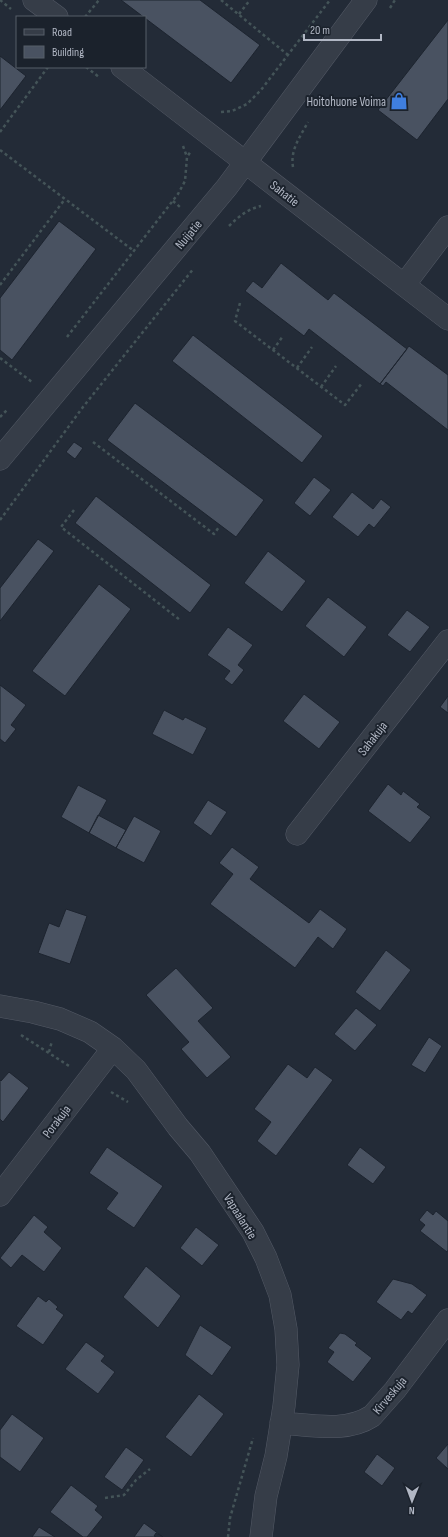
<svg xmlns="http://www.w3.org/2000/svg" width="448" height="1537" font-family="'Sofia Sans Condensed',sans-serif">
  <style>
    .building { fill: #495261; stroke: #1d242f }
    .lines { fill: none; stroke-linecap: round; stroke-linejoin: round }
    .minor-casing { stroke: #545a66; stroke-width: 23 }
    .path { stroke: #445458; stroke-width: 2.5; stroke-dasharray: 3 3; stroke-linecap: butt }
    .minor { stroke: #363d48; stroke-width: 22 }
    .labels { text-anchor: middle; stroke-width: 4; stroke-linejoin: round; paint-order: stroke }
    .poi-label { font-size: 13px; fill: #b1b7c4; stroke: #1b222c; text-anchor: end }
    .street-label { font-size: 13px; fill: #b1b7c4; stroke: #1b222c }
  </style>
  <rect width="100%" height="100%" fill="#232b37"/>
  <path class="building" d="M 121,0 L 200,0 L 260,45 L 231,83 Z
    M 448,20 L 448,99 L 417,140 L 378,110 Z
    M 0,56 L 26,76 L 0,110 Z
    M 59,221 L 96,249 L 12,360 L 0,350 L 0,298 Z
    M 281,263 L 328,300 L 334,293 L 407,349 L 380,384 L 309,329 L 304,336 L 245,291 L 253,281 L 262,288 Z
    M 193,335 L 323,436 L 302,463 L 172,361 Z
    M 409,346 L 448,375 L 448,430 L 386,382 L 383,386 L 380,384 Z
    M 135,403 L 264,500 L 236,537 L 107,440 Z
    M 74,442 L 83,448 L 75,459 L 66,452 Z
    M 314,477 L 331,490 L 310,516 L 294,503 Z
    M 352,492 L 373,509 L 381,499 L 391,507 L 374,528 L 369,524 L 358,537 L 332,517 Z
    M 96,496 L 211,585 L 190,613 L 75,523 Z
    M 38,539 L 54,551 L 0,621 L 0,588 Z
    M 268,551 L 306,581 L 282,612 L 244,583 Z
    M 99,584 L 131,609 L 65,696 L 32,671 Z
    M 328,597 L 367,627 L 344,657 L 305,626 Z
    M 407,610 L 430,627 L 410,652 L 387,635 Z
    M 228,627 L 253,645 L 238,665 L 244,670 L 232,685 L 224,679 L 230,671 L 207,655 Z
    M 0,685 L 26,705 L 11,725 L 16,729 L 5,743 L 0,739 Z
    M 304,694 L 340,722 L 319,749 L 283,721 Z
    M 448,696 L 448,713 L 440,707 Z
    M 164,710 L 183,720 L 185,717 L 207,728 L 193,755 L 152,734 Z
    M 388,784 L 401,795 L 403,791 L 420,804 L 417,807 L 431,817 L 410,843 L 368,811 Z
    M 78,785 L 107,800 L 89,833 L 61,817 Z
    M 208,800 L 227,812 L 211,836 L 193,823 Z
    M 98,815 L 126,830 L 116,848 L 89,833 Z
    M 134,816 L 161,831 L 144,863 L 116,848 Z
    M 232,847 L 259,867 L 250,879 L 309,923 L 320,909 L 347,929 L 333,949 L 318,937 L 295,968 L 210,904 L 233,874 L 219,863 Z
    M 66,909 L 87,916 L 70,964 L 38,953 L 49,923 L 59,927 Z
    M 386,950 L 411,970 L 380,1011 L 355,992 Z
    M 176,968 L 213,1008 L 198,1021 L 231,1057 L 207,1078 L 181,1049 L 189,1042 L 146,995 Z
    M 356,1008 L 377,1025 L 355,1051 L 334,1034 Z
    M 429,1037 L 442,1046 L 425,1073 L 411,1065 Z
    M 288,1064 L 307,1078 L 315,1067 L 333,1080 L 276,1156 L 257,1141 L 271,1122 L 254,1109 Z
    M 9,1072 L 29,1088 L 3,1122 L 0,1119 L 0,1080 L 1,1081 Z
    M 107,1147 L 163,1186 L 134,1228 L 106,1209 L 118,1193 L 89,1173 Z
    M 360,1147 L 386,1167 L 373,1184 L 347,1165 Z
    M 427,1210 L 433,1215 L 436,1211 L 448,1221 L 448,1250 L 447,1252 L 420,1231 L 425,1225 L 419,1220 Z
    M 34,1215 L 48,1227 L 44,1232 L 62,1248 L 44,1272 L 22,1255 L 11,1268 L 0,1258 Z
    M 196,1227 L 219,1245 L 202,1266 L 180,1248 Z
    M 146,1266 L 181,1296 L 158,1328 L 123,1297 Z
    M 393,1279 L 412,1284 L 427,1295 L 412,1314 L 408,1311 L 401,1320 L 376,1302 Z
    M 38,1296 L 46,1302 L 49,1299 L 58,1307 L 56,1309 L 64,1315 L 43,1345 L 16,1326 Z
    M 200,1325 L 232,1347 L 212,1376 L 185,1355 Z
    M 340,1333 L 345,1334 L 357,1343 L 355,1345 L 372,1358 L 353,1382 L 327,1362 L 334,1352 L 328,1348 Z
    M 86,1342 L 105,1356 L 101,1361 L 115,1372 L 98,1394 L 65,1369 Z
    M 199,1394 L 224,1414 L 191,1457 L 165,1437 Z
    M 12,1414 L 44,1438 L 20,1472 L 0,1457 L 0,1430 Z
    M 448,1444 L 448,1469 L 436,1458 Z
    M 126,1447 L 144,1460 L 122,1490 L 104,1477 Z
    M 377,1454 L 395,1468 L 382,1486 L 364,1472 Z
    M 71,1485 L 98,1506 L 95,1510 L 103,1517 L 87,1537 L 83,1537 L 50,1512 Z
    M 144,1523 L 163,1537 L 156,1533 L 154,1536 L 156,1537 L 134,1537 Z
    M 39,1527 L 55,1537 L 32,1537 Z"/>
  <g class="lines">
    <g class="minor-casing">
      <path id="minor" d="M 34,0 L 57,17
        M 122,67 L 448,319
        M 404,285 L 448,227
        M 0,459 L 227,187 L 366,0
        M 297,834 L 448,641
        M 0,1006 L 33,1012 L 60,1019 L 90,1032 L 113,1048 L 136,1070 L 178,1127 L 200,1153 L 253,1232 L 266,1258 L 280,1295 L 286,1329 L 288,1365 L 284,1406 L 276,1456 L 266,1496 L 261,1537
        M 0,1195 L 113,1048
        M 281,1423 C 311,1425 346,1433 372,1416 L 395,1390 L 448,1320"/>
    </g>
    <path class="path" d="M 0,0 L 11,9
      M 221,0 L 288,55
      M 390,8 L 395,0
      M 239,14 L 250,0
      M 85,17 L 99,0
      M 86,67 L 99,77
      M 221,112 L 232,111 L 247,104 L 261,90 L 330,0
      M 0,132 L 48,67
      M 183,146 L 187,157
      M 0,150 L 134,251
      M 293,167 C 290,150 300,137 308,122
      M 173,201 L 180,207
      M 229,226 C 239,216 248,209 261,206
      M 0,285 L 65,199
      M 240,303 L 235,321 L 345,405 L 362,383
      M 67,337 L 178,194 L 185,181 L 187,157 L 191,151
      M 273,350 L 283,336
      M 0,358 L 32,382
      M 297,368 L 312,347
      M 321,387 L 336,366
      M 0,417 L 7,410
      M 93,442 L 214,534 L 219,527
      M 74,510 L 61,527 L 180,620
      M 0,520 L 83,407 L 194,268
      M 21,1035 L 69,1066
      M 49,1052 L 52,1041
      M 111,1092 L 128,1102
      M 105,1498 L 124,1495 L 136,1480 L 150,1469
      M 228,1537 L 230,1518 L 253,1438"/>
    <use href="#minor" class="minor"/>
  </g>
  <defs>
    <g id="shop-bare" transform="scale(1.38)"><path d="M-5-2.5h2.3a2.7 3.5 0 0 1 5.4 0H5L5.5 6h-11ZM-1.5-2.5h3a1.5 2.3 0 0 0-3 0Z" fill="#3f7fe0" stroke="#1b222c" stroke-width="2.5" paint-order="stroke"/></g>
  </defs>
  <g fill-rule="evenodd">
    <use href="#shop-bare" x="399" y="101"/>
  </g>
  <g class="labels">
    <g class="poi-label">
      <text x="386" y="106">Hoitohuone Voima</text>
    </g>
    <g class="street-label">
      <text transform="translate(285 193) rotate(38)" y="5">Sahatie</text>
      <text transform="translate(188 234) rotate(-50)" y="5">Nuijatie</text>
      <text transform="translate(372 738) rotate(-52)" y="5">Sahakuja</text>
      <text transform="translate(56 1121) rotate(-53)" y="5">Porakuja</text>
      <text transform="translate(241 1216) rotate(58)" y="5">Vapaalantie</text>
      <text transform="translate(389 1395) rotate(-50)" y="5">Kirveskuja</text>
    </g>
  </g>
  <rect x="16" y="16" width="130" height="52" fill="#1b222c" stroke="#575e69"/>
  <rect x="24" y="29" width="20" height="6" fill="#363d48" stroke="#575e69"/>
  <text x="52" y="36" font-size="12" fill="#b1b7c4">Road</text>
  <rect x="24" y="46" width="20" height="12" fill="#495261" stroke="#575e69"/>
  <text x="52" y="56" font-size="12" fill="#b1b7c4">Building</text>
  <g transform="translate(412 1501) rotate(181)" stroke="#1b222c" stroke-width="3" paint-order="stroke">
  <path d="M0-3L7 15L0 10L-7 15Z" fill="#b1b7c4"/>
  <text y="-6" font-size="11" font-weight="bold" text-anchor="middle" fill="#b1b7c4">N</text>
  </g>
  <path d="M304 34v6h77v-6" fill="none" stroke="#b1b7c4" stroke-width="2"/>
  <text x="310" y="34" font-size="12" fill="#b1b7c4" stroke="#1b222c" stroke-width="3" paint-order="stroke">20 m</text>
</svg>
